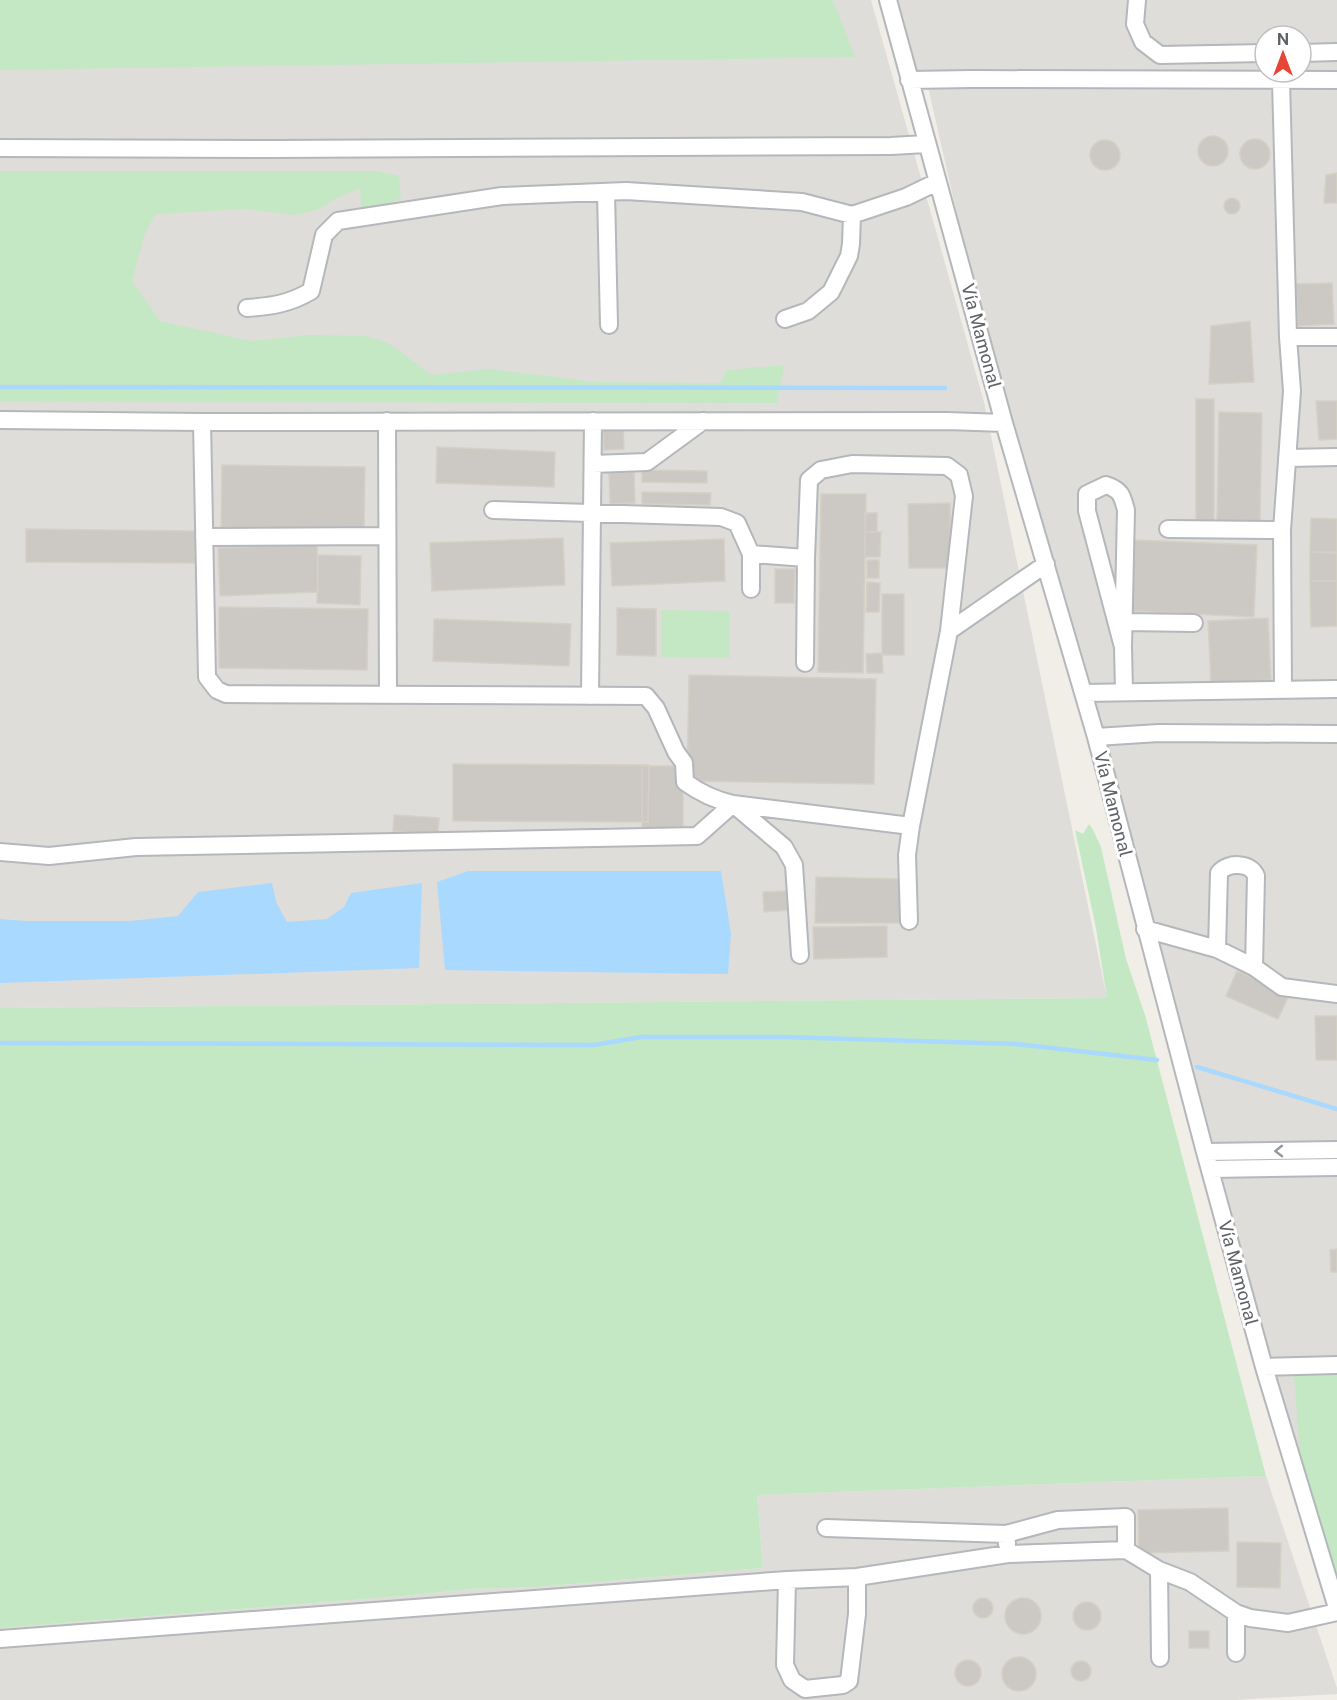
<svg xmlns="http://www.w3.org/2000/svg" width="1337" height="1700" font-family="'Public Sans',sans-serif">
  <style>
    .industrial { fill: #dfddd9; fill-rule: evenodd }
    .green { fill: #c4e7c4 }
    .water { fill: #a9d9fe }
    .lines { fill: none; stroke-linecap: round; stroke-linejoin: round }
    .stream { stroke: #a9d9fe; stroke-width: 4.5 }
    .building { fill: #ccc9c4; stroke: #d5d0c5; stroke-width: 1.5 }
    .minor-casing { stroke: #b4b7bb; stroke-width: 20 }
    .minor { stroke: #fff; stroke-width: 16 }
    .oneway { stroke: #96999c }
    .labels { text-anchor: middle; stroke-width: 6; stroke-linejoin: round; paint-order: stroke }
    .street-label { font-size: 18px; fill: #5e6267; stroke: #fff }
  </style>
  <rect width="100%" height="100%" fill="#f0eee7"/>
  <path class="industrial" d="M 0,0 L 871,0 L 984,402 L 1107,998 L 0,1008 Z
    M 888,0 L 1337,0 L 1337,1145 L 1209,1144 L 1004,423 L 927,82 L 909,80 ZM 1265,36 L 1301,36 L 1301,72 L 1265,72 Z
    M 1337,1167 L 1337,1616 L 1210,1169 Z
    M 1266,1476 L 1337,1688 L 1337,1694 L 1235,1700 L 0,1700 L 0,1628 L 403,1596 L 472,1589 L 536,1587 L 763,1568 L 757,1495 Z"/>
  <path class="green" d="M 0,0 L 833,0 L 855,57 L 0,70 Z
    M 0,171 L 377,171 L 399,176 L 401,198 L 362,214 L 360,188 L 337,198 L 319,209 L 294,215 L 246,209 L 155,214 L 144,236 L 132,281 L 160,321 L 251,341 L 308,335 L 366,336 L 390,344 L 431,375 L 488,369 L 596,382 L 720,383 L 727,370 L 784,365 L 777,403 L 0,402 Z
    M 661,610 L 730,611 L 730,658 L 661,657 Z
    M 1089,824 L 1093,830 L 1101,847 L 1126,959 L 1145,1015 L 1266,1476 L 757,1495 L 763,1568 L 536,1587 L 472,1589 L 403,1596 L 0,1628 L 0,1008 L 1107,998 L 1096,928 L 1075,830 L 1083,834 Z
    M 1337,1375 L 1337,1585 L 1300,1453 L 1294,1376 Z"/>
  <path class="water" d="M 468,871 L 721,871 L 731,934 L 728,974 L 445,970 L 437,882 Z
    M 272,883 L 276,902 L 287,922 L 327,919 L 344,907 L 351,893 L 422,883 L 419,968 L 0,983 L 0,919 L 26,921 L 130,921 L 178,916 L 198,892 Z"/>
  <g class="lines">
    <path class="stream" d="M 0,387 L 945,388
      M 0,1043 L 594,1045 L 641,1037 L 783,1037 L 1016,1044 L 1157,1060
      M 1197,1067 L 1337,1109"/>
  </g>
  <path class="building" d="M1198 151a15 15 0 1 1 30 0a15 15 0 1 1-30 0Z
    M1240 154a15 15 0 1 1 30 0a15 15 0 1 1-30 0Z
    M1090 155a15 15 0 1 1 30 0a15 15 0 1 1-30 0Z
    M 1337,173 L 1337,203 L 1324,203 L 1326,175 Z
    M1224 206a8 8 0 1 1 16 0a8 8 0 1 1-16 0Z
    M 1332,283 L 1334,324 L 1298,326 L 1296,284 Z
    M 1250,321 L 1254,382 L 1209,384 L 1211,326 Z
    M 1196,399 L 1214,399 L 1214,521 L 1196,521 Z
    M 1316,401 L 1337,401 L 1337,439 L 1319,440 Z
    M 1219,412 L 1262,413 L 1260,522 L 1217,521 Z
    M 623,426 L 624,449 L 604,450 L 603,427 Z
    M 437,447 L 555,452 L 554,487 L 436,483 Z
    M 222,465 L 365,467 L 364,531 L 221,529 Z
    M 642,470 L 707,471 L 707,483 L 642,482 Z
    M 634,472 L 635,503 L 610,504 L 609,473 Z
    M 642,492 L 711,493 L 710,505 L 642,504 Z
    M 821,494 L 866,494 L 863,673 L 818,672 Z
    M 950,503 L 951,568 L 909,568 L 908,504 Z
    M 865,513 L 877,513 L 877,532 L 865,532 Z
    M 1311,518 L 1337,519 L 1337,553 L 1310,552 Z
    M 26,529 L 195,531 L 195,563 L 26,562 Z
    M 865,532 L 881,532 L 880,557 L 865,557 Z
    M 563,538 L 565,585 L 432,591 L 430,543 Z
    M 724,539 L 725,581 L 612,586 L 610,543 Z
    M 1134,540 L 1257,545 L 1254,617 L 1131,611 Z
    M 317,544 L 318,592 L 220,596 L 218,548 Z
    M 1310,552 L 1337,552 L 1337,581 L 1310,581 Z
    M 318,555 L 361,556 L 360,605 L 317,603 Z
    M 867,560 L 879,560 L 879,578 L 867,578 Z
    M 775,569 L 795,569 L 794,603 L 775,603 Z
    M 1310,581 L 1337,581 L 1337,626 L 1311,627 Z
    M 867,582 L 880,583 L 879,612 L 866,612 Z
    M 882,594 L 904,594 L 904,655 L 882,655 Z
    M 219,607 L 368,609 L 367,670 L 219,668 Z
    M 617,608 L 656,609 L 656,656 L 617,655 Z
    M 1268,618 L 1271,680 L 1211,683 L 1208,621 Z
    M 434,619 L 571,624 L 569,666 L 433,661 Z
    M 882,653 L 883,673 L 867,673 L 866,654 Z
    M 689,675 L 876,679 L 874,784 L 687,781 Z
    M 453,764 L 649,765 L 648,822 L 453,821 Z
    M 642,766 L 683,766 L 683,835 L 642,835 Z
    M 394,815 L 439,818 L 438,835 L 393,831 Z
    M 816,877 L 900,879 L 901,923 L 815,923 Z
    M 788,891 L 789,910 L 764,912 L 763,892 Z
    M 887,926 L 887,957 L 814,959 L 813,927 Z
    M 1237,971 L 1290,993 L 1278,1019 L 1226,996 Z
    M 1315,1016 L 1337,1016 L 1337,1060 L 1316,1060 Z
    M 1337,1249 L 1337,1272 L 1331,1272 L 1330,1250 Z
    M 1228,1508 L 1229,1551 L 1139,1553 L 1138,1510 Z
    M 1237,1542 L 1281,1543 L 1280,1588 L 1237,1587 Z
    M973 1608a10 10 0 1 1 20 0a10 10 0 1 1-20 0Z
    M1005 1616a18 18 0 1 1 36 0a18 18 0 1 1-36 0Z
    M1073 1616a14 14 0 1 1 28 0a14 14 0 1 1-28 0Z
    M 1189,1631 L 1209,1631 L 1209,1648 L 1189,1648 Z
    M1002 1674a17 17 0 1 1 34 0a17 17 0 1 1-34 0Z
    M955 1673a13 13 0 1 1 26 0a13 13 0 1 1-26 0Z
    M1071 1671a10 10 0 1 1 20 0a10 10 0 1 1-20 0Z"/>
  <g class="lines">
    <g class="minor-casing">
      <path id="minor" d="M 888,0 L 1004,423 L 1096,737 L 1205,1152 L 1264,1367 L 1337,1608
        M 1137,0 L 1135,24 L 1143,42 L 1160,55 L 1265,53
        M 1301,53 L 1337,52
        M 909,80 L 972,79 L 1337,80
        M 1281,81 L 1288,337 L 1292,391 L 1282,530 L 1283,690
        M 0,148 L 271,149 L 891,146 L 926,144
        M 606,193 L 609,325
        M 247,308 C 272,306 289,304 311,291 L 324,235 L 338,221 L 502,196 L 626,191 L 802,202 L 852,215
        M 785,319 L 808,311 L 831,292 L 849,256 L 851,244 L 852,215 L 906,197 L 937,182
        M 1288,337 L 1337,337
        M 0,420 L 202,422 L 947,421 L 1004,423
        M 387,421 L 388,694
        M 202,422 L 207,677 L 217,690 L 226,694 L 646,696 L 656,708 L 676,752 L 684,763 L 685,782 C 700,793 715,800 733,804 L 911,826 L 949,631 L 964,496 L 959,475 L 947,466 L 852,464 L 821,470 L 809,480 L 806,558 L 805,663
        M 1287,458 L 1337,457
        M 593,464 L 647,462 L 703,421
        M 493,510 L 721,517 L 737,523 L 751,554 L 806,558
        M 1168,529 L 1282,530
        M 204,537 L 387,536
        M 751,554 L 751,589
        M 1123,622 L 1194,623
        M 949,631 L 1046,564
        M 1123,647 L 1126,510 C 1122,495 1121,490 1106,485 L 1087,494 L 1087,511 L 1123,647 L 1124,691
        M 1083,693 L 1337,689
        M 590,696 L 593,421
        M 1096,737 L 1159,733 L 1337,734
        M 0,852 L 49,856 L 136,847 L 697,836 L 733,804 L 784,847 L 794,865 L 800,955
        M 909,921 L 907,855 L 911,826
        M 1145,929 L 1217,949 L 1254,967 L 1282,987 L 1337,994
        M 1217,949 L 1219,873 C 1227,862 1251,862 1256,876 L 1254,967
        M 1205,1152 L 1337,1150
        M 1210,1169 L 1337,1167
        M 1264,1367 L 1337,1365
        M 826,1528 L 1006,1534
        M 1007,1544 L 1006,1534 L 1058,1520 L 1126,1517 L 1126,1550
        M 1159,1570 L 1160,1658
        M 787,1580 L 785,1665 L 792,1680 L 805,1689 L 843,1685 L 849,1681 L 857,1614 L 857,1577
        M 0,1639 L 787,1580 L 857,1577 L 1008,1554 L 1126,1550 L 1159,1570 L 1190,1582 L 1236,1613 L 1250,1618 L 1288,1623 L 1337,1612
        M 1236,1653 L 1236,1613"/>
    </g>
    <use href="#minor" class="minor"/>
  </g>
  <defs><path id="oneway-chevron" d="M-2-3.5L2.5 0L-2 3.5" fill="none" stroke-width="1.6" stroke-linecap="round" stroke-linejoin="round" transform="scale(1.5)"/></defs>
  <use class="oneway" href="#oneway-chevron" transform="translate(1279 1151) rotate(179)"/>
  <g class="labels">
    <g class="street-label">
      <text transform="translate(981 336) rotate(75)" y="6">Vía Mamonal</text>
      <text transform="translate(1113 804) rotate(76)" y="6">Vía Mamonal</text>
      <text transform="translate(1238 1273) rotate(75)" y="6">Vía Mamonal</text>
    </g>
  </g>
  <g transform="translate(1283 54)"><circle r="28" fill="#ffffff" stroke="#bfc0c2" stroke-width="1.5"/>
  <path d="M0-4.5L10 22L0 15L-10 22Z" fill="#e74336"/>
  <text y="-9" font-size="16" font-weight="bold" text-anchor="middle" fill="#5e6267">N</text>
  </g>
</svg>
